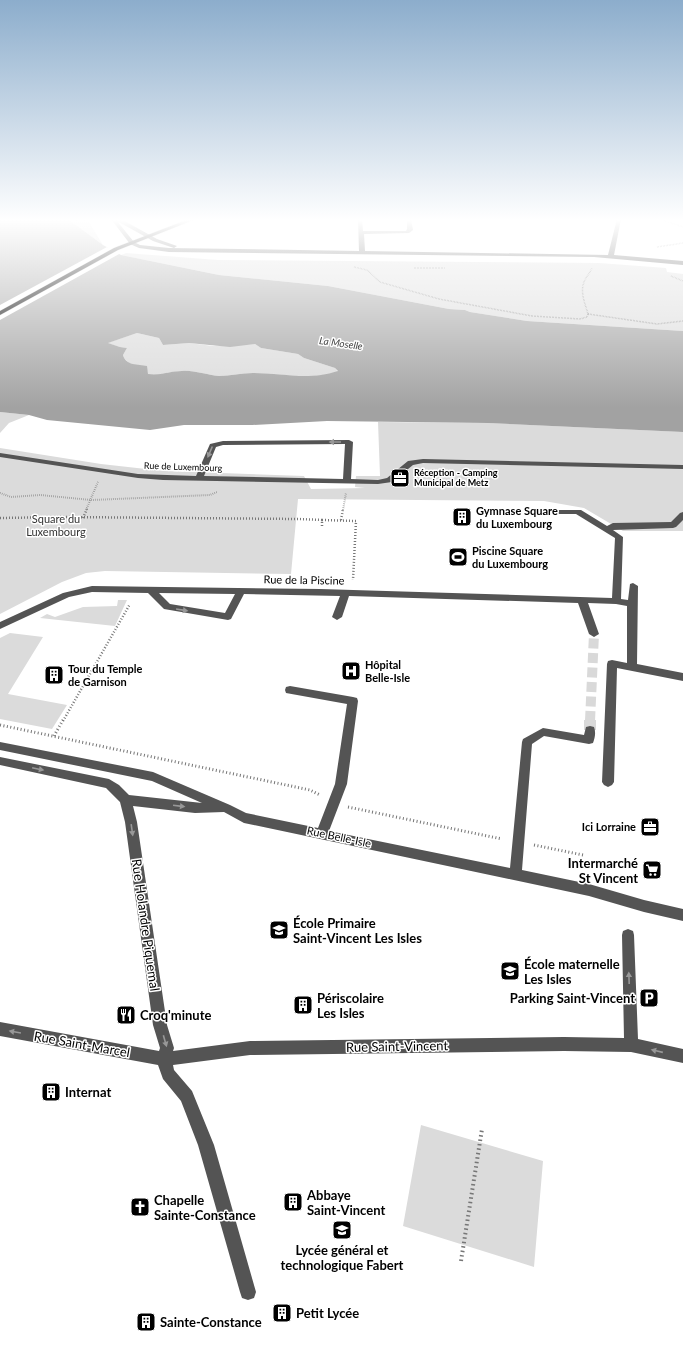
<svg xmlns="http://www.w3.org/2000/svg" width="683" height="1345" font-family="Lato,sans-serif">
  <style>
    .green { fill: #dbdbdb }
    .water { fill: #a2a2a2; fill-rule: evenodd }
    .pier { fill: #fff }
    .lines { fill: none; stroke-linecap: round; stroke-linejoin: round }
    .minor-tunnel-far1 { stroke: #d9d9d9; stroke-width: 10; stroke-dasharray: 10 4.5; stroke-linecap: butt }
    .minor-tunnel { stroke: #d9d9d9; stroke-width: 12; stroke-dasharray: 12 6; stroke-linecap: butt }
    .major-casing { stroke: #dbdbdb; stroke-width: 1 }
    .path-far4 { stroke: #767676; stroke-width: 1.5; stroke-dasharray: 0.5 1; stroke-linecap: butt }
    .path-far3 { stroke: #767676; stroke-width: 2; stroke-dasharray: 0.5 1.5; stroke-linecap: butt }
    .path-far2 { stroke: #767676; stroke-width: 2.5; stroke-dasharray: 1 2; stroke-linecap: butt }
    .path-far1 { stroke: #767676; stroke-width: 3; stroke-dasharray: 1 2.5; stroke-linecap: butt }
    .path { stroke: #767676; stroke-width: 4; stroke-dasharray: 1.5 3; stroke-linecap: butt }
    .minor { fill: #545454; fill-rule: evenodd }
    .major { fill: #000; fill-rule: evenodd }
    .oneway { fill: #989898 }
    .labels { text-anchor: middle; stroke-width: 3; stroke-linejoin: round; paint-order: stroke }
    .far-street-label { font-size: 9px; fill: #000; stroke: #fff }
    .far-poi-label { font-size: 9px; font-weight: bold; fill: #000; stroke: #fff; text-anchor: start }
    .far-water-label { font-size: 10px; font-style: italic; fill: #434343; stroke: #fff }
    .poi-label { font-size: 11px; font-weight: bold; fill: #000; stroke: #fff; text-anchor: start }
    .park-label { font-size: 11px; fill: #323232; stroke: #fff }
    .street-label { font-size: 11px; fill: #000; stroke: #fff }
    .near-poi-label { font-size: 13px; font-weight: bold; fill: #000; stroke: #fff; text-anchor: start }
    .near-street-label { font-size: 13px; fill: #000; stroke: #fff }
  </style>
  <rect width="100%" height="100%" fill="#fff"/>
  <path class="green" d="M 68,219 L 87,219 L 103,245 Z
    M 126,253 L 218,260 L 599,263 L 666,268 L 667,272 L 683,274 L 683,331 L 527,321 L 470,312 L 465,310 L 449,309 L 328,286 L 219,275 L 121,255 Z
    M 137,333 L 159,338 L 163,345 L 189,343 L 213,346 L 255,344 L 261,348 L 298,354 L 304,358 L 335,368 L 338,372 C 306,381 284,373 253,373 C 241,373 230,376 219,376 C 206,375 194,370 182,371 C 170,371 160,376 148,375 L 147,370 C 139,366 125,364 123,355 L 127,348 L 120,347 L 107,343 Z
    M 0,412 L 29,415 L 9,423 L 0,433 Z
    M 378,422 L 488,423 L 683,432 L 683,531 L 623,531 L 584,508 L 544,501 L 298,499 L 291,574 L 105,571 L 86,573 L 62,582 L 0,614 L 0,448 L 101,464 L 164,471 L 304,476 L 311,489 L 365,488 L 355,487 L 356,476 L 380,476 Z
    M 118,600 L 127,600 L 115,626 L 40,618 L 47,614 L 55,617 L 83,607 L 117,606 Z
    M 10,633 L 43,637 L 8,694 L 67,705 L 52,729 L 0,719 L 0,638 Z
    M 421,1125 L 543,1161 L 534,1267 L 403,1226 Z"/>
  <path class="water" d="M 0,219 L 68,219 L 103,245 L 121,255 L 219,275 L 328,286 L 449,309 L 465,310 L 470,312 L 527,321 L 683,331 L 683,432 L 488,423 L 327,421 L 252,425 L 184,425 L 150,430 L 47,420 L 29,415 L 0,412 ZM 137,333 L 159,338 L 163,345 L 189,343 L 230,347 L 255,344 L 261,348 L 298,354 L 304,358 L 335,368 L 338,371 C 307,381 284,373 253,373 C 241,373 230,376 219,376 C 206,375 194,370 182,371 C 170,371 160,376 148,374 L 147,366 C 138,364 126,366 123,355 L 127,348 L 120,347 L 108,343 Z"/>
  <path class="pier" d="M 107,247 L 121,253 L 0,320 L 0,305 Z"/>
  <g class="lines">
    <path class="minor-tunnel-far1" d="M 590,721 L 594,634"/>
    <path class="minor-tunnel" d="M 590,730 L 590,720"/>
    <g class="major-casing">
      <path id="major" d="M 189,219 L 196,219 L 118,250 L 0,315 L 0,311 L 114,248 Z"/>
    </g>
    <path class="path-far4" d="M 660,219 L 683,227
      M 657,247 L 683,243
      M 354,267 L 367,270 L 380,282 L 439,299 L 532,316 L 580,319 L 587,317 L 588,314 L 657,324 L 683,321
      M 414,268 L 445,268
      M 671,276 L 683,281
      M 588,314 C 585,303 580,293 584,282 C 586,277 590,273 592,268"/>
    <path class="path-far3" d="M 0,493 L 11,497 L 40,495 L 91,500 L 210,495 L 217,492
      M 86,510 L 98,482
      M 343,510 L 346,493"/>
    <path class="path-far2" d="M 0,518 L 64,517 L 298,519 L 322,520 L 322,526
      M 83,518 L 87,509
      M 322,520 L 356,521 L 353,580
      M 341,520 L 343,509
      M 63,721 L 130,604"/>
    <path class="path-far1" d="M 0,725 L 310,790 L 320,795
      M 54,736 L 63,720
      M 348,807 L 502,839
      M 534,845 L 583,855"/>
    <path class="path" d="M 461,1261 L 482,1129"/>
    <path class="minor" d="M 111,219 L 121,219 L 157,239 L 177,246 L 174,248 L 153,241 L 117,221 L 134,242 L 140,245 L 169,248 L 359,251 L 358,219 L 362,219 L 363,231 L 406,231 L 407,229 L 407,219 L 411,219 L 413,230 L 409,233 L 364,234 L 365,251 L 608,255 L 617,219 L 621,219 L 614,255 L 683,261 L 683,265 L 594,257 L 169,252 L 139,248 L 130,244 Z
      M 349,440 L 353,442 L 351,479 L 378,480 L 387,478 L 408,461 L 423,459 L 683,465 L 683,469 L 423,463 L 413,465 L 392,482 L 378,484 L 163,480 L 138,478 L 0,457 L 0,453 L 138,474 L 196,476 L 210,444 L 223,441 ZM 345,444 L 343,479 L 204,476 L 216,447 L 223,445 Z
      M 555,510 L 581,510 L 607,526 L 613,523 L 671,522 L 680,513 L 683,512 L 683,520 L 676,527 L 673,528 L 613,530 L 623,537 L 621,599 L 628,600 L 630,584 L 633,583 L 638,586 L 637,664 L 683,673 L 683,681 L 617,668 L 614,782 L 612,785 L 608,787 L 604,785 L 602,782 L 607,664 L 608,661 L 612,660 L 627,663 L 627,606 L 616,604 L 588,603 L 599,634 L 594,637 L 589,634 L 578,603 L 349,596 L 342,617 L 337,620 L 332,617 L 340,596 L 244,594 L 231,619 L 228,620 L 164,609 L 148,593 L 92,592 L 69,597 L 0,629 L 0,622 L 63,593 L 92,586 L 320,589 L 612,598 L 615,538 L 576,514 L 558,514 L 554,512 ZM 159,593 L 235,594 L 225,613 L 170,604 Z
      M 290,686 L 353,697 L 357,698 L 358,701 L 347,784 L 329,831 L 510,868 L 522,742 L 523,739 L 543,728 L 584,735 L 586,727 L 590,726 L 594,727 C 596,732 595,738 593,743 L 589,744 L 544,736 L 532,744 L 522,870 L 589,884 L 644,900 L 683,909 L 683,921 L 644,912 L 589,896 L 244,823 L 224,812 L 195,813 L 133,806 L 137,822 L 167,1025 L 174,1048 L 173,1051 L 250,1041 L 564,1037 L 624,1038 L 622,935 L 623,931 L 628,929 L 633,931 L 634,935 L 638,1039 L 683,1049 L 683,1063 L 631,1052 L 564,1051 L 250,1055 L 173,1065 L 174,1070 L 192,1091 L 214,1145 L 256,1292 L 254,1298 L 248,1300 L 242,1298 L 240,1292 L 198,1145 L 181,1101 L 163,1079 L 158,1065 L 0,1036 L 0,1022 L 159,1051 L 160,1048 L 153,1025 L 125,822 L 120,802 L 106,788 L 0,765 L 0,757 L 109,779 L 119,785 L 129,795 L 202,803 L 152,781 L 0,750 L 0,742 L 153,772 L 230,805 L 246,813 L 318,828 L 335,784 L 347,704 L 286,693 L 285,690 L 286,687 Z"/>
    <use href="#major" class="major"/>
  </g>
  <defs><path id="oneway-solid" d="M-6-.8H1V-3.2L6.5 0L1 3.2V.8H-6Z"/></defs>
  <g class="oneway">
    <use href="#oneway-solid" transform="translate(335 442) rotate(-180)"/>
    <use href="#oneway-solid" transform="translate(210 452) rotate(113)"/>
    <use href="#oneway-solid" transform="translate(182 610) rotate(9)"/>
    <use href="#oneway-solid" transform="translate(38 769) rotate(12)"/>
    <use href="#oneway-solid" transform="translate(179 806) rotate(7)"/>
    <use href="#oneway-solid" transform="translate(132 830) rotate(82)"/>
    <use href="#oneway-solid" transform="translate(629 978) rotate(-92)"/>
    <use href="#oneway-solid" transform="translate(15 1032) rotate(-170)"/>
    <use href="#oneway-solid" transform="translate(165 1041) rotate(74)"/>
    <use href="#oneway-solid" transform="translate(657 1051) rotate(-167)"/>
  </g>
  <linearGradient id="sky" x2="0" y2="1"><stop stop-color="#8cadcc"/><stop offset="0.54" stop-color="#fff"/><stop offset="1" stop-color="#fff" stop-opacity="0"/></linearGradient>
  <rect width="683" height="408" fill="url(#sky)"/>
  <defs>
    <g id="office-square" transform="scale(1)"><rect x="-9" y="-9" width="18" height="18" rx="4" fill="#000" stroke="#fff"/><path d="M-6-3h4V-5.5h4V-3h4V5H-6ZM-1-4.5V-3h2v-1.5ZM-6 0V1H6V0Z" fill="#fff"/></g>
    <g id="building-square" transform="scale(1)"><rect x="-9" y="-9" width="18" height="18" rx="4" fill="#000" stroke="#fff"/><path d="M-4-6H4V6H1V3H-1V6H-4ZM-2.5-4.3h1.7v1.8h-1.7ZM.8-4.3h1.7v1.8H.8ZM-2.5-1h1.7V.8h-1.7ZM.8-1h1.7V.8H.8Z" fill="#fff"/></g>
    <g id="stadium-square" transform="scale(1)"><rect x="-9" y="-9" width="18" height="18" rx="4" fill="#000" stroke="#fff"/><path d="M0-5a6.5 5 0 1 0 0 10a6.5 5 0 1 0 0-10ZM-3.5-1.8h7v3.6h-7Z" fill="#fff"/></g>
    <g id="hospital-square" transform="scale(1)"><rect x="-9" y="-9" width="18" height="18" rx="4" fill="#000" stroke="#fff"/><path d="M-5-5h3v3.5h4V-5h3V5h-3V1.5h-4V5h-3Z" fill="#fff"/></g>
    <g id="supermarket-square" transform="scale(1)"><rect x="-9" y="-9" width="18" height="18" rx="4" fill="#000" stroke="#fff"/><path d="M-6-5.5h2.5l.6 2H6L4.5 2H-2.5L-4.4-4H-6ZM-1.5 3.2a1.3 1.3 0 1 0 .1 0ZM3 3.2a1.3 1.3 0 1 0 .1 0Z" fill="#fff"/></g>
    <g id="school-square" transform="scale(1)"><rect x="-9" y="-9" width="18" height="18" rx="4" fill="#000" stroke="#fff"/><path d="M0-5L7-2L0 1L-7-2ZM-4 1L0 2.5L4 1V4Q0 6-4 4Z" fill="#fff"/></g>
    <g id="parking-square" transform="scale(1)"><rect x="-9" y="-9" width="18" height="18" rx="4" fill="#000" stroke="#fff"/><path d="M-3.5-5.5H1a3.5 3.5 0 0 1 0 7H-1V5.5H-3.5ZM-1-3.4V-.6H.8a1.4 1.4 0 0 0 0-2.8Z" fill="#fff"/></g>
    <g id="restaurant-square" transform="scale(1)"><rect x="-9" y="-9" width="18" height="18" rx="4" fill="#000" stroke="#fff"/><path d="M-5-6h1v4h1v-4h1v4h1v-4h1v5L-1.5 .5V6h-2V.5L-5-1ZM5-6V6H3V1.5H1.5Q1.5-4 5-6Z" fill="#fff"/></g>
    <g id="church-square" transform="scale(1)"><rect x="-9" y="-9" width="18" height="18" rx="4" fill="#000" stroke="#fff"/><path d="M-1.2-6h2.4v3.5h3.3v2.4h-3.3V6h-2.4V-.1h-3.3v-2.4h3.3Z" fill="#fff"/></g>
  </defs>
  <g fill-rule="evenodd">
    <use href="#office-square" x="400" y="478"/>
    <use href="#building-square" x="462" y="517"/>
    <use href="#stadium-square" x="458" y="557"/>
    <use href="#hospital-square" x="351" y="671"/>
    <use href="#building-square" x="54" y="675"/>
    <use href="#office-square" x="650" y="827"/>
    <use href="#supermarket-square" x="652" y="870"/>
    <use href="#school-square" x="279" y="930"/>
    <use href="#school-square" x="510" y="971"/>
    <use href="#parking-square" x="649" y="998"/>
    <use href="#building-square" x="303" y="1005"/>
    <use href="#restaurant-square" x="126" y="1015"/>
    <use href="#building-square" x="51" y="1092"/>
    <use href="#building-square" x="293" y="1202"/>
    <use href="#church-square" x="140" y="1207"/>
    <use href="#school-square" x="342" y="1230"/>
    <use href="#building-square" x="282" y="1313"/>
    <use href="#building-square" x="146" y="1322"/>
  </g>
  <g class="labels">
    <g class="far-street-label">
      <text transform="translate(183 467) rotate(2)" y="3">Rue de Luxembourg</text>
    </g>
    <g class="far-poi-label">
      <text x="414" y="476">Réception - Camping<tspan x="414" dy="10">Municipal de Metz</tspan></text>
    </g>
    <g class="far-water-label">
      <text transform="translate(341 343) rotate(8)" y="4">La Moselle</text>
    </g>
    <g class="poi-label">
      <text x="476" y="515">Gymnase Square<tspan x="476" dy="13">du Luxembourg</tspan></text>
      <text x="472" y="555">Piscine Square<tspan x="472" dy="13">du Luxembourg</tspan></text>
      <text x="365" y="669">Hôpital<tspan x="365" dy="13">Belle-Isle</tspan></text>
      <text x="68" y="673">Tour du Temple<tspan x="68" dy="13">de Garnison</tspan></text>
      <text x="636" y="831" text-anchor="end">Ici Lorraine</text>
    </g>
    <g class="park-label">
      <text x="56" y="523">Square du<tspan x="56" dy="13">Luxembourg</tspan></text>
    </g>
    <g class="street-label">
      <text transform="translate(304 580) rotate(1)" y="4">Rue de la Piscine</text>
      <text transform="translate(339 837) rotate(12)" y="4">Rue Belle-Isle</text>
    </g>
    <g class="near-poi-label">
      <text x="638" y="868" text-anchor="end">Intermarché<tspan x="638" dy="15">St Vincent</tspan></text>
      <text x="293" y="928">École Primaire<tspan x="293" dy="15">Saint-Vincent Les Isles</tspan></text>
      <text x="524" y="969">École maternelle<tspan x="524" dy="15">Les Isles</tspan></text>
      <text x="317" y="1003">Périscolaire<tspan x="317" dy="15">Les Isles</tspan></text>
      <text x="635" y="1003" text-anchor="end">Parking Saint-Vincent</text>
      <text x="140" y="1020">Croq'minute</text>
      <text x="65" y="1097">Internat</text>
      <text x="307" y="1200">Abbaye<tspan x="307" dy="15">Saint-Vincent</tspan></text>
      <text x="154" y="1205">Chapelle<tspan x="154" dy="15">Sainte-Constance</tspan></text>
      <text x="342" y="1255" text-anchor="middle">Lycée général et<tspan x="342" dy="15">technologique Fabert</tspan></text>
      <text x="296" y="1318">Petit Lycée</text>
      <text x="160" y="1327">Sainte-Constance</text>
    </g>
    <g class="near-street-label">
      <text transform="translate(146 925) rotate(82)" y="5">Rue Holandre Piquemal</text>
      <text transform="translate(82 1044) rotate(10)" y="5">Rue Saint-Marcel</text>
      <text transform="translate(397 1046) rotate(-1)" y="5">Rue Saint-Vincent</text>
    </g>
  </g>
</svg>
